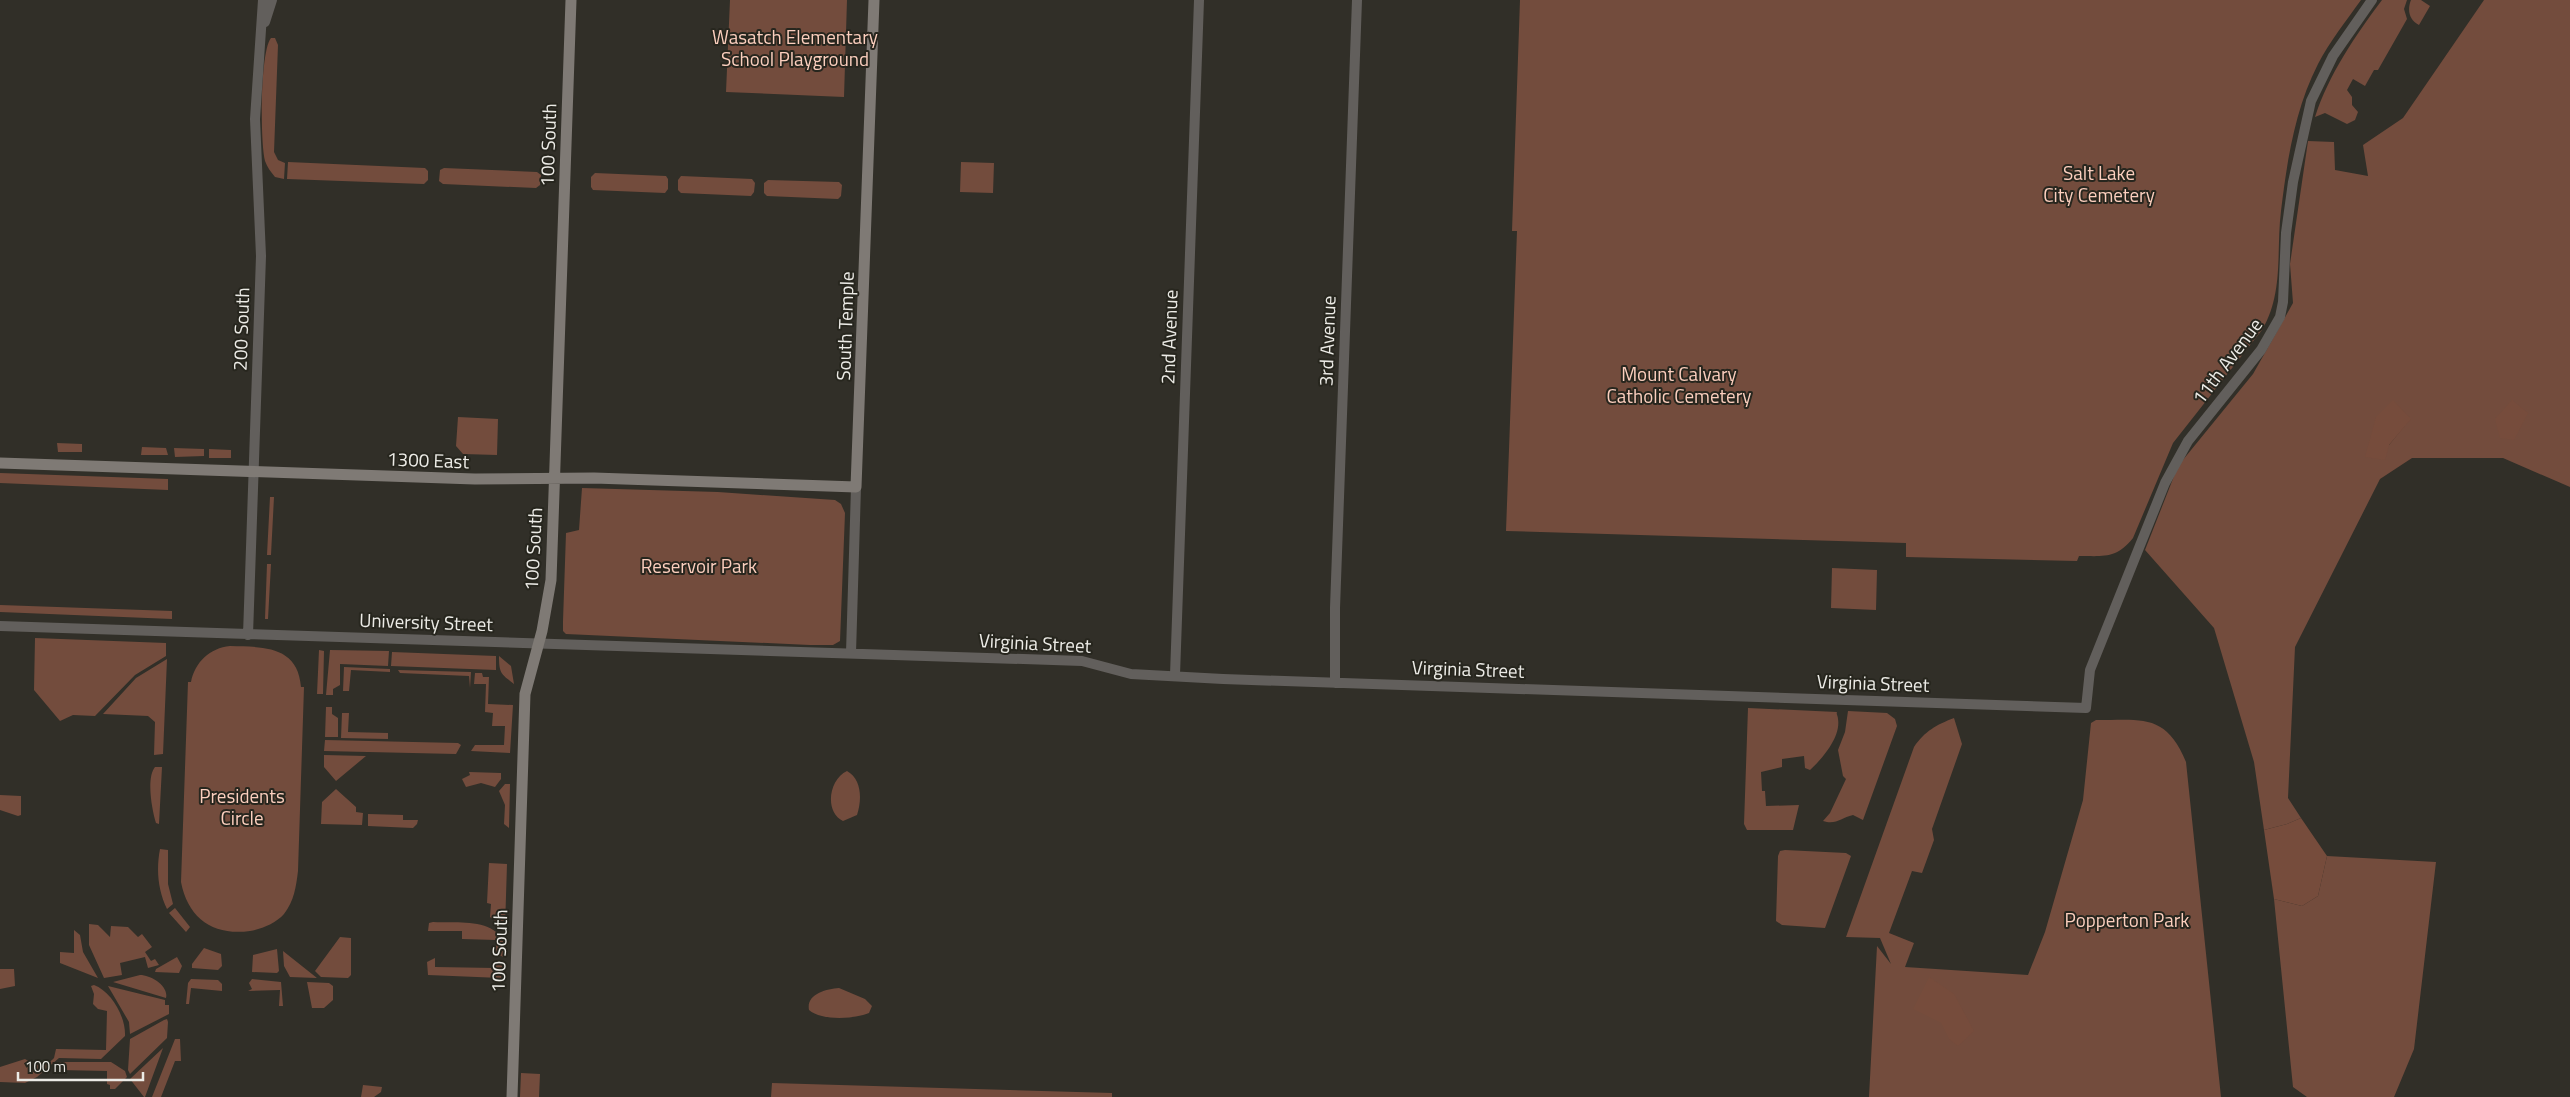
<svg xmlns="http://www.w3.org/2000/svg" width="2570" height="1097" font-family="'Titillium Web',sans-serif">
  <style>
    .green { fill: #734c3d; fill-rule: evenodd }
    .forest { fill: #764c3c }
    .lines { fill: none; stroke-linecap: round; stroke-linejoin: round }
    .tertiary { stroke: #625f5c; stroke-width: 10 }
    .secondary { stroke: #7f7a75; stroke-width: 11 }
    .labels { text-anchor: middle; stroke-width: 4; stroke-linejoin: round; paint-order: stroke }
    .park-label { font-size: 19px; fill: #fccfbe; stroke: #27261e }
    .street-label { font-size: 19px; fill: #ecebe6; stroke: #27261e }
  </style>
  <rect width="100%" height="100%" fill="#312f28"/>
  <path class="green" d="M 730,0 L 847,0 L 844,97 L 726,92 Z
    M 1520,0 L 2361,0 C 2346,21 2330,41 2318,64 C 2295,109 2287,161 2281,211 C 2276,252 2284,293 2262,330 L 2173,443 L 2133,538 C 2116,559 2104,556 2079,556 L 2077,561 L 1906,557 L 1906,543 L 1506,531 L 1517,231 L 1512,231 Z
    M 2382,0 L 2407,0 L 2404,9 L 2407,19 L 2378,70 L 2374,70 L 2365,86 L 2353,79 L 2347,90 L 2352,97 L 2352,105 L 2358,112 L 2355,120 L 2347,124 L 2325,113 L 2315,117 C 2329,74 2355,36 2382,0 Z
    M 2411,0 L 2421,0 L 2430,6 L 2419,25 C 2409,20 2407,10 2411,0 Z
    M 2484,0 L 2570,0 L 2570,487 L 2503,458 L 2412,458 L 2380,479 L 2295,647 L 2288,798 L 2301,818 L 2287,824 L 2264,830 L 2254,762 L 2214,628 L 2145,550 L 2178,466 L 2253,374 L 2293,303 L 2290,264 L 2308,141 L 2334,142 L 2335,170 L 2368,176 L 2363,145 L 2403,118 ZM 2393,401 L 2410,419 L 2389,445 Z
    M 271,38 L 275,38 L 278,45 L 274,152 L 278,160 L 285,163 L 284,179 L 275,177 C 271,172 267,167 265,161 C 260,142 260,51 271,38 Z
    M 288,162 L 425,168 L 428,171 L 428,180 L 424,184 L 287,179 Z
    M 961,162 L 994,163 L 993,193 L 960,192 Z
    M 444,168 L 537,172 L 541,175 L 540,185 L 536,188 L 443,184 L 439,181 L 440,170 Z
    M 595,173 L 666,176 L 668,179 L 668,189 L 665,193 L 593,190 L 591,187 L 591,177 Z
    M 681,176 L 752,179 L 755,183 L 754,192 L 751,196 L 681,193 L 678,190 L 678,180 Z
    M 768,180 L 839,182 L 842,185 L 841,196 L 838,199 L 767,196 L 764,193 L 764,183 Z
    M 458,417 L 498,419 L 497,455 L 463,454 L 456,446 Z
    M 57,443 L 82,444 L 82,452 L 58,452 Z
    M 142,447 L 166,448 L 168,455 L 141,455 Z
    M 174,448 L 204,449 L 204,456 L 175,457 Z
    M 209,449 L 231,450 L 231,458 L 209,458 Z
    M 0,473 L 168,479 L 168,490 L 0,483 Z
    M 582,488 L 718,492 L 835,500 L 841,504 L 845,513 L 840,641 L 833,645 L 810,645 L 566,634 L 563,631 L 563,621 L 566,533 L 579,530 Z
    M 270,497 L 274,497 L 271,555 L 267,555 Z
    M 267,564 L 271,564 L 268,619 L 265,619 Z
    M 1832,568 L 1877,570 L 1876,610 L 1831,608 Z
    M 0,605 L 172,611 L 172,619 L 0,612 Z
    M 35,638 L 166,643 L 166,656 L 135,675 L 95,716 L 73,715 L 60,721 L 34,690 Z
    M 230,646 C 262,647 298,645 301,687 L 304,687 L 298,871 C 296,887 294,901 284,914 C 276,923 262,929 250,931 C 214,936 188,919 181,882 L 188,682 L 191,682 C 195,662 210,648 230,646 Z
    M 319,650 L 324,651 L 323,694 L 317,694 Z
    M 330,650 L 389,651 L 388,666 L 340,664 L 340,685 L 333,689 L 333,695 L 326,695 Z
    M 392,652 L 496,656 L 496,670 L 391,666 Z
    M 499,656 L 511,666 L 514,684 C 502,674 499,675 499,656 Z
    M 167,659 L 163,754 L 154,755 L 155,722 L 148,716 L 103,714 L 136,678 Z
    M 344,667 L 390,669 L 390,672 L 351,670 L 349,691 L 343,691 Z
    M 398,670 L 471,672 L 470,688 L 469,676 L 400,673 Z
    M 475,673 L 482,673 L 483,677 L 489,677 L 488,704 L 513,705 L 510,753 L 471,751 L 475,745 L 504,745 L 505,726 L 492,726 L 493,713 L 485,712 L 486,684 L 474,684 Z
    M 326,707 L 332,707 L 332,714 L 338,718 L 338,737 L 325,737 Z
    M 1748,708 L 1837,712 C 1836,714 1838,716 1838,719 C 1841,737 1822,759 1810,770 L 1805,768 L 1804,756 L 1782,759 L 1782,767 L 1761,772 L 1762,791 L 1765,791 L 1766,806 L 1799,805 L 1793,830 L 1747,830 L 1744,824 Z
    M 1848,711 L 1887,713 L 1895,719 L 1897,726 L 1863,820 L 1853,815 C 1841,818 1836,825 1823,821 L 1830,813 L 1846,779 L 1843,776 L 1838,750 L 1845,732 Z
    M 342,713 L 349,713 L 348,732 L 388,733 L 388,739 L 341,738 Z
    M 1954,718 L 1962,744 L 1932,829 L 1934,840 L 1922,873 L 1912,871 L 1889,933 L 1914,943 L 1905,967 L 2028,975 L 2045,932 L 2083,800 L 2091,723 L 2096,720 C 2142,720 2166,713 2186,762 L 2221,1097 L 1869,1097 L 1877,946 L 1891,964 L 1880,938 L 1846,937 L 1914,747 C 1925,731 1936,725 1954,718 Z
    M 325,740 L 458,743 L 461,745 L 456,754 L 324,751 Z
    M 324,755 L 366,756 L 336,781 L 324,767 Z
    M 155,767 L 162,767 L 159,824 L 156,823 C 152,810 146,778 155,767 Z
    M 847,771 C 862,779 862,800 857,815 L 843,821 C 824,812 829,779 847,771 Z
    M 469,772 L 501,773 L 501,779 L 495,787 L 481,783 L 466,787 L 462,779 L 470,775 Z
    M 505,784 L 510,784 L 509,828 L 504,824 L 505,805 L 499,791 Z
    M 336,789 L 356,807 L 356,812 L 363,813 L 362,825 L 321,824 L 322,802 Z
    M 0,795 L 21,796 L 21,815 L 18,816 L 0,810 Z
    M 368,814 L 403,815 L 403,820 L 418,820 L 417,824 L 413,828 L 368,826 Z
    M 160,849 L 168,850 L 168,884 L 173,904 L 167,909 C 158,890 156,870 160,849 Z
    M 1785,850 L 1846,853 L 1851,856 L 1825,928 L 1782,925 L 1776,921 L 1778,856 L 1780,851 Z
    M 2327,856 L 2436,862 L 2414,1049 L 2394,1097 L 2307,1097 L 2293,1087 L 2274,899 L 2302,906 L 2318,896 Z
    M 489,863 L 507,864 L 505,928 L 490,917 L 491,904 L 487,903 Z
    M 175,908 L 190,927 L 186,932 L 169,913 Z
    M 433,922 C 455,923 491,918 503,940 L 503,957 L 496,953 L 496,940 L 462,939 L 462,931 L 428,931 L 429,923 Z
    M 89,924 L 98,925 L 110,937 L 111,926 L 128,927 L 138,937 L 142,934 L 152,947 L 145,952 L 151,961 L 155,959 L 159,965 L 148,968 L 145,957 L 120,963 L 122,975 L 104,978 L 89,945 Z
    M 74,930 L 80,935 L 83,952 L 98,978 L 60,963 L 60,952 L 74,953 Z
    M 340,937 L 351,938 L 351,975 L 348,978 L 321,977 L 315,971 Z
    M 204,948 L 221,954 L 222,966 L 218,970 L 192,968 L 192,964 Z
    M 277,949 L 279,971 L 277,973 L 252,972 L 253,955 Z
    M 283,951 L 317,978 L 290,977 L 284,966 Z
    M 177,957 L 182,966 L 179,973 L 155,972 L 156,969 Z
    M 435,958 L 435,967 L 495,968 L 496,961 L 502,965 L 501,978 L 428,975 L 427,962 Z
    M 0,969 L 14,969 L 15,986 L 0,989 Z
    M 140,975 C 151,975 169,986 166,998 L 113,982 Z
    M 191,979 L 218,980 L 222,984 L 222,991 L 191,988 L 189,1004 L 186,1004 L 188,983 Z
    M 252,979 L 281,982 L 283,1006 L 279,1006 L 280,990 L 248,991 L 252,989 L 249,983 Z
    M 307,982 L 329,983 L 333,986 L 333,1000 L 324,1008 L 312,1008 Z
    M 94,985 C 111,991 126,1017 125,1036 L 101,1059 L 59,1058 L 37,1077 L 25,1083 L 0,1082 L 0,1067 L 25,1059 C 36,1066 44,1069 54,1058 L 56,1049 L 106,1050 L 107,1011 L 98,1009 L 93,1004 L 94,994 L 91,986 Z
    M 108,986 L 165,1000 L 165,1005 L 169,1005 L 169,1014 L 130,1034 L 129,1022 Z
    M 839,988 L 865,999 L 872,1006 L 869,1013 C 855,1019 821,1021 809,1010 C 806,994 826,989 839,988 Z
    M 164,1020 L 167,1019 L 168,1022 L 167,1038 L 130,1074 L 128,1070 L 130,1039 Z
    M 175,1039 L 180,1039 L 181,1061 L 175,1061 L 161,1097 L 152,1097 Z
    M 163,1048 L 145,1097 L 144,1097 L 130,1079 Z
    M 60,1062 L 111,1062 L 125,1071 L 127,1077 L 115,1089 L 110,1089 L 110,1085 L 107,1084 L 107,1071 L 59,1070 L 55,1068 Z
    M 521,1073 L 540,1074 L 539,1097 L 520,1097 Z
    M 772,1083 L 1112,1093 L 1112,1097 L 771,1097 Z
    M 363,1085 L 382,1087 L 381,1092 L 374,1097 L 361,1097 Z"/>
  <path class="forest" d="M 2393,400 L 2411,419 L 2389,445 L 2385,460 L 2365,457 L 2376,417 Z
    M 2512,400 L 2528,413 L 2514,440 L 2500,438 L 2495,419 Z
    M 2301,818 L 2327,856 L 2318,896 L 2302,906 L 2274,899 L 2264,830 L 2287,824 Z
    M 1929,977 L 1954,994 L 1974,1031 L 1958,1046 L 1949,1039 L 1941,1023 L 1913,1009 Z"/>
  <g class="lines">
    <path class="tertiary" d="M 265,22 L 272,0
      M 0,626 L 1082,661 L 1131,674 L 1223,679 L 2086,708 L 2090,670 L 2165,483 L 2188,441 L 2261,350 L 2280,317 L 2283,302 L 2286,233 L 2293,182 L 2311,101 L 2333,56 L 2372,0
      M 248,635 L 261,256 L 255,119 L 263,0
      M 851,653 L 856,487
      M 1175,675 L 1199,0
      M 1335,683 L 1335,608 L 1357,0"/>
    <path class="secondary" d="M 0,463 L 475,479 L 594,478 L 856,487 L 874,0
      M 512,1097 L 525,694 L 542,631 L 551,580 L 571,0"/>
  </g>
  <g class="labels">
    <g class="park-label">
      <text x="795" y="44">Wasatch Elementary<tspan x="795" dy="22">School Playground</tspan></text>
      <text x="2099" y="180">Salt Lake<tspan x="2099" dy="22">City Cemetery</tspan></text>
      <text x="1679" y="381">Mount Calvary<tspan x="1679" dy="22">Catholic Cemetery</tspan></text>
      <text x="699" y="573">Reservoir Park</text>
      <text x="242" y="803">Presidents<tspan x="242" dy="22">Circle</tspan></text>
      <text x="2127" y="927">Popperton Park</text>
    </g>
    <g class="street-label">
      <text transform="translate(548 145) rotate(-88)" y="7">100 South</text>
      <text transform="translate(845 326) rotate(-88)" y="7">South Temple</text>
      <text transform="translate(241 329) rotate(-88)" y="7">200 South</text>
      <text transform="translate(1169 337) rotate(-88)" y="7">2nd Avenue</text>
      <text transform="translate(1327 341) rotate(-88)" y="7">3rd Avenue</text>
      <text transform="translate(2227 361) rotate(-53)" y="7">11th Avenue</text>
      <text transform="translate(428 460) rotate(2)" y="7">1300 East</text>
      <text transform="translate(533 549) rotate(-87)" y="7">100 South</text>
      <text transform="translate(426 622) rotate(2)" y="7">University Street</text>
      <text transform="translate(1035 643) rotate(3)" y="7">Virginia Street</text>
      <text transform="translate(1468 669) rotate(2)" y="7">Virginia Street</text>
      <text transform="translate(1873 683) rotate(2)" y="7">Virginia Street</text>
      <text transform="translate(499 951) rotate(-88)" y="7">100 South</text>
    </g>
  </g>
  <path d="M18 1072v8h125v-8" fill="none" stroke="#ecebe6" stroke-width="2.5"/>
  <text x="25" y="1072" font-size="15" fill="#ecebe6" stroke="#27261e" stroke-width="4" paint-order="stroke">100 m</text>
</svg>
